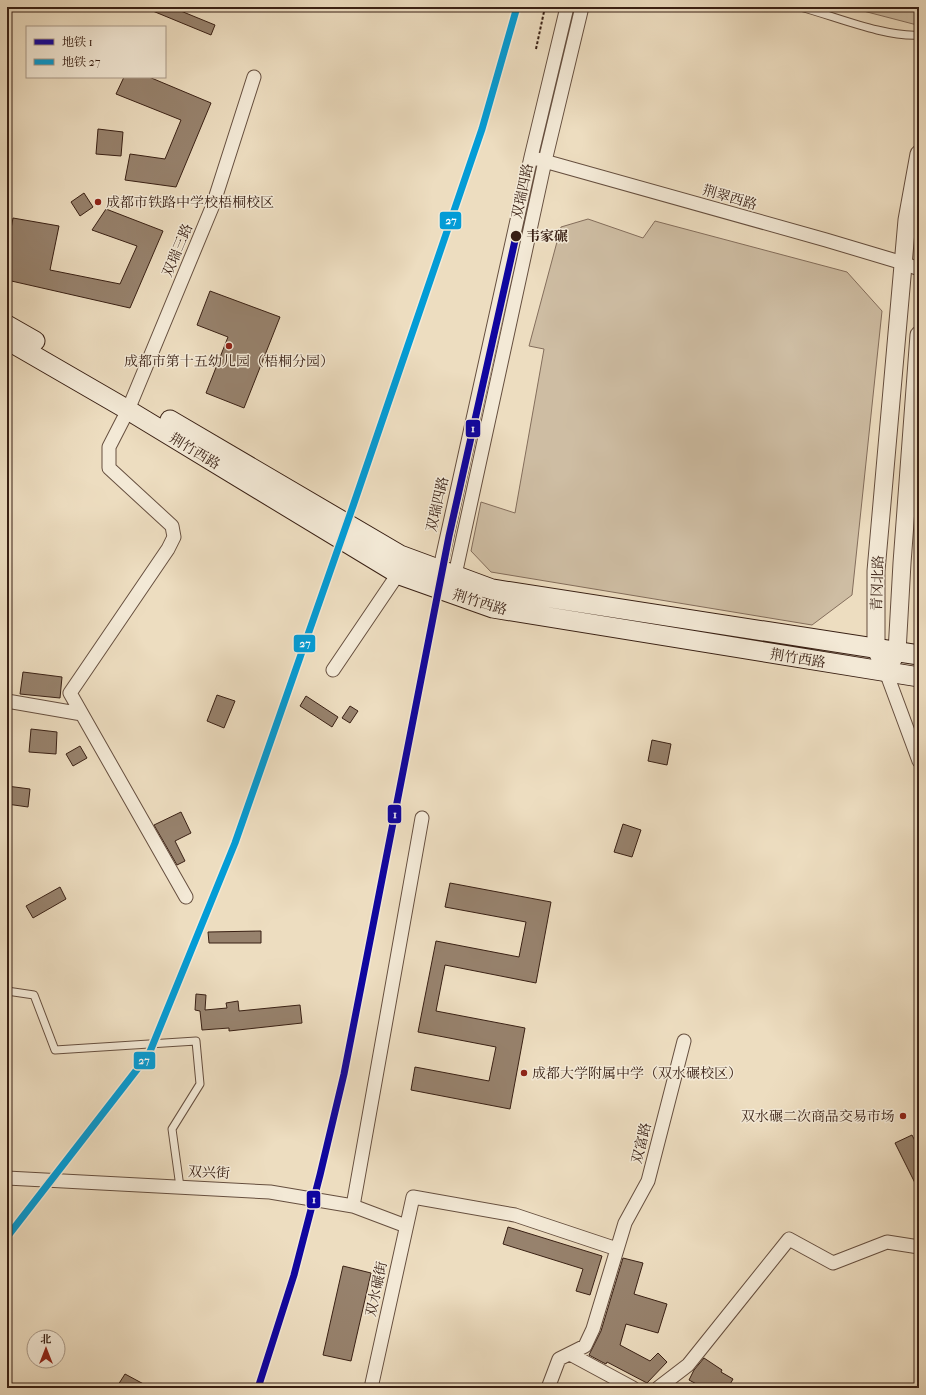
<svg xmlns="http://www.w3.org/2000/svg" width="926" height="1395" font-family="'IM FELL French Canon','Noto Serif SC',serif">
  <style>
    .green { fill: #cebda3; stroke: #846e5c }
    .building { fill: #97826d; stroke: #392014 }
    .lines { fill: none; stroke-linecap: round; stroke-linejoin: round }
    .service-casing { stroke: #664f3f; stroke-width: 9 }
    .minor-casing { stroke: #664f3f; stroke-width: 15 }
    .tertiary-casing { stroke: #664f3f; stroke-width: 19 }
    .secondary-casing { stroke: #392014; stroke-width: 21 }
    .path { stroke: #392014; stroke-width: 2; stroke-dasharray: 3 2; stroke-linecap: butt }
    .service { stroke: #f3e9d6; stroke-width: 7 }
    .minor { stroke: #f3e9d6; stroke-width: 13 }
    .tertiary { stroke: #f3e9d6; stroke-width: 17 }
    .secondary { stroke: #f3e9d6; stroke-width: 19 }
    .metro-1-casing { stroke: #f3e9d6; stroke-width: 10 }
    .metro-2-casing { stroke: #f3e9d6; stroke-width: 10 }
    .metro-1 { stroke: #10069f; stroke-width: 7 }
    .metro-2 { stroke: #039cd6; stroke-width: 7 }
    .poi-dot { fill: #8f2418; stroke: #f3e9d6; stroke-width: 1.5 }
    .stop-dot { fill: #392014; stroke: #f3e9d6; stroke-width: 1.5 }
    .labels { text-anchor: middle; stroke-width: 3; stroke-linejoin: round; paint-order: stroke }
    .street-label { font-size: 14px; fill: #392014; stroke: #f3e9d6 }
    .poi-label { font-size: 14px; fill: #392014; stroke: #f3e9d6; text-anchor: start }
    .stop-label { font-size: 14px; font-weight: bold; fill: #392014; stroke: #f3e9d6; text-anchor: start }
    .line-badge { stroke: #f3e9d6; stroke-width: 1.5 }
    .badge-label { font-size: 11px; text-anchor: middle; font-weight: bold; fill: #fff }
  </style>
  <rect width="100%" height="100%" fill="#edddc0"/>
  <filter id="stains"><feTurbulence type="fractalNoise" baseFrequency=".005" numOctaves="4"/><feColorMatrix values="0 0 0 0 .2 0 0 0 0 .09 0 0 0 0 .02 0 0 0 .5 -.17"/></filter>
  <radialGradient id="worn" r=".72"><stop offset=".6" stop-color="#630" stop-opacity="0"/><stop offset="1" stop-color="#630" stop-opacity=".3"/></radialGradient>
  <path class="green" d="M 848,7 L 919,7 L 919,25 L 917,25 Z
    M 588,219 L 643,238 L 655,221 L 847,272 L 882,311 L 852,595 L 812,625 L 491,572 L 471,551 L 481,502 L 515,513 L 544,349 L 529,346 L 561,227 Z"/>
  <path class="building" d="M 143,7 L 171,7 L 215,25 L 211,35 Z
    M 124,77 L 149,77 L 211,103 L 176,187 L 125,180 L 130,154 L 165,159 L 181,120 L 116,94 Z
    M 98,129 L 123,132 L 121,156 L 96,154 Z
    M 84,193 L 93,207 L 80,216 L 71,202 Z
    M 106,209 L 163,231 L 130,308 L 7,280 L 7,251 L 13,218 L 59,226 L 50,270 L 120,284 L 137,246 L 92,230 Z
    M 210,291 L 280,317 L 244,408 L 206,393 L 228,337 L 197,325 Z
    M 23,672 L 62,677 L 60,698 L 20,694 Z
    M 217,695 L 235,701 L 224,728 L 207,721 Z
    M 306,696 L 338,717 L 332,727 L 300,706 Z
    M 350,706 L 358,711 L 350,723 L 342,718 Z
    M 31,729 L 57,732 L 56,754 L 29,752 Z
    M 652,740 L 671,744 L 667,765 L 648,761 Z
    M 80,746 L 87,758 L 73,766 L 66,754 Z
    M 7,786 L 30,789 L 28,807 L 7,804 Z
    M 181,812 L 191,833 L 175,841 L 185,861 L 177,865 L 154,825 Z
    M 623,824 L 641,830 L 632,857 L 614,852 Z
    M 450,883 L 551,902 L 536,983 L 445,965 L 436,1011 L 525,1028 L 510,1109 L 411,1090 L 415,1067 L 489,1081 L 496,1047 L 418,1032 L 436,941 L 519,957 L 526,922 L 445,907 Z
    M 60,887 L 66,899 L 33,918 L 26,906 Z
    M 261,931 L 261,943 L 209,943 L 208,932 Z
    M 196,994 L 206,995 L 205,1010 L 227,1008 L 226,1003 L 238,1001 L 239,1011 L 300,1005 L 302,1023 L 229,1031 L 229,1028 L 202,1030 L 200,1011 L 195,1010 Z
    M 912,1135 L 919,1149 L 919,1191 L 895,1143 Z
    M 508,1227 L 602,1256 L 590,1295 L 576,1291 L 583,1269 L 503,1244 Z
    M 623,1258 L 643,1263 L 634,1294 L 667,1304 L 658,1333 L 626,1324 L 620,1345 L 650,1361 L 658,1353 L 667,1362 L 647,1383 L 607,1362 L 606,1364 L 602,1362 L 589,1355 L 601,1331 Z
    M 343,1266 L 371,1273 L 351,1361 L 323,1355 Z
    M 704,1358 L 722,1370 L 721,1372 L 733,1379 L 728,1388 L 704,1388 L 689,1380 L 694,1370 Z
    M 125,1374 L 151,1388 L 124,1388 L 118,1385 Z"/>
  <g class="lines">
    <g class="service-casing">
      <path id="service" d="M 800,7 C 835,16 883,37 919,35
        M 7,991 L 34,995 L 55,1050 L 196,1041 L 200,1084 L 172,1129 L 180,1187"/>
    </g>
    <g class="minor-casing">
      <path id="minor" d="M 537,159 L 826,240 L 903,263 L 919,269
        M 438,577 L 531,157 L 567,7
        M 453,584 L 545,161 L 582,7
        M 333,670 L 398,574
        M 886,672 L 919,761
        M 7,701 L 82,714
        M 186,897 L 70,693 L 168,549 L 174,537 L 172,526 L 109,468 L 109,447 L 128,410 L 213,205 L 254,77
        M 7,1178 L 270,1192 L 353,1206 L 406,1226
        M 353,1206 L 422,818
        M 570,1354 L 633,1388
        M 371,1388 L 413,1197 L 515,1215 L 617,1249
        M 548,1388 L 559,1359 L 585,1346 L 593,1329 L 625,1223 L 648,1181 L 684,1041
        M 658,1388 L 688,1365 L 789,1239 L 833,1263 L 887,1242 L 919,1247"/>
    </g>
    <g class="tertiary-casing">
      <path id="tertiary" d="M 891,663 L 897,652 L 902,563 L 919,335
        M 886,672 L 876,649 L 876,571 L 907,220 L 919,154"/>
    </g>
    <g class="secondary-casing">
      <path id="secondary" d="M 7,325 L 35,341
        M 7,340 L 128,410 L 400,575 L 493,608 L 919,677
        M 170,420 L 400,555 L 492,589 L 919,655"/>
    </g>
    <path class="path" d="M 536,49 L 545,7"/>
    <use href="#service" class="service"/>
    <use href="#minor" class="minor"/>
    <use href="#tertiary" class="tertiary"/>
    <use href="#secondary" class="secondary"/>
    <g class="metro-1-casing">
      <path id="metro-1" d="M 258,1388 L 294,1275 L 320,1175 L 344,1074 L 449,536 L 516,236"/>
    </g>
    <g class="metro-2-casing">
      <path id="metro-2" d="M 7,1237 L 149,1054 L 235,843 L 353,506 L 482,129 L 517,7"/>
    </g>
    <use href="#metro-1" class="metro-1"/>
    <use href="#metro-2" class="metro-2"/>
  </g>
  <g class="poi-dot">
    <circle cx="98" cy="202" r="4"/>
    <circle cx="229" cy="346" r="4"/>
    <circle cx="524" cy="1073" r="4"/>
    <circle cx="903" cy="1116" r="4"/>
  </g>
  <circle class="stop-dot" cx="516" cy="236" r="6"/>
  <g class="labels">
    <g class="street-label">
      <text transform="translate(522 191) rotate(-78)" y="5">双瑞四路</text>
      <text transform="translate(730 197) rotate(16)" y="5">荆翠西路</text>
      <text transform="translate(177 250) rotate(-67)" y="5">双瑞三路</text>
      <text transform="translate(195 451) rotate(31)" y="5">荆竹西路</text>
      <text transform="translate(437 504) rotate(-77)" y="5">双瑞四路</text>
      <text transform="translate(877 583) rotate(-88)" y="5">青冈北路</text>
      <text transform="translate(480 602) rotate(17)" y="5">荆竹西路</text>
      <text transform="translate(798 658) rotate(9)" y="5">荆竹西路</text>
      <text transform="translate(641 1143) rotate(-76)" y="5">双富路</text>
      <text transform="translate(209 1172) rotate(3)" y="5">双兴街</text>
      <text transform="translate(376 1289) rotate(-78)" y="5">双水碾街</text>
    </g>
    <g class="poi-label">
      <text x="106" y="207">成都市铁路中学校梧桐校区</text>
      <text x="229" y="366" text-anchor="middle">成都市第十五幼儿园（梧桐分园）</text>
      <text x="532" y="1078">成都大学附属中学（双水碾校区）</text>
      <text x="895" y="1121" text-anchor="end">双水碾二次商品交易市场</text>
    </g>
    <g class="stop-label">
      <text x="526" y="241">韦家碾</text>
    </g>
  </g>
  <g class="line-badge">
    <rect x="439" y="211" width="23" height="19" rx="4" fill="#039cd6"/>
    <rect x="465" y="419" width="16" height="19" rx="4" fill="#10069f"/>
    <rect x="293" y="634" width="23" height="19" rx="4" fill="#039cd6"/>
    <rect x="387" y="804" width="15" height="20" rx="4" fill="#10069f"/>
    <rect x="133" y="1051" width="23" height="19" rx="4" fill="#039cd6"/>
    <rect x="306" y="1190" width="15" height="19" rx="4" fill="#10069f"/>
  </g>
  <g class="badge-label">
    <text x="451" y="224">27</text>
    <text x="473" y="432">1</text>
    <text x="305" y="647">27</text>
    <text x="395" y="818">1</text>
    <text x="144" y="1064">27</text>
    <text x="314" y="1203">1</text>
  </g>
  <rect width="926" height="1395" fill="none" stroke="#edddc0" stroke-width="24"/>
  <rect x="8" y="8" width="910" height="1379" fill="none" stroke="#392014" stroke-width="2"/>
  <rect x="12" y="12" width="902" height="1371" fill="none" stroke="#392014"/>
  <rect x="26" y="26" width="140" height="52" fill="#f3e9d6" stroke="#a99988"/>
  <rect x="34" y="39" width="20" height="6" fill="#10069f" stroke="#a99988"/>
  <text x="62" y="46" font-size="12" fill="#392014">地铁 1</text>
  <rect x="34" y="59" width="20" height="6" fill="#039cd6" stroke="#a99988"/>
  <text x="62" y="66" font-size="12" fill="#392014">地铁 27</text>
  <g transform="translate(46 1349)"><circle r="19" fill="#f3e9d6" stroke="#a99988"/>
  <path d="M0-3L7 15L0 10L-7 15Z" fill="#8f2418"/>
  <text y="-6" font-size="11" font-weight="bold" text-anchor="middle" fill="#392014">北</text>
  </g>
  <rect width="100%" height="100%" filter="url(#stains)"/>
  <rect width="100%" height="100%" fill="url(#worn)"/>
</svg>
